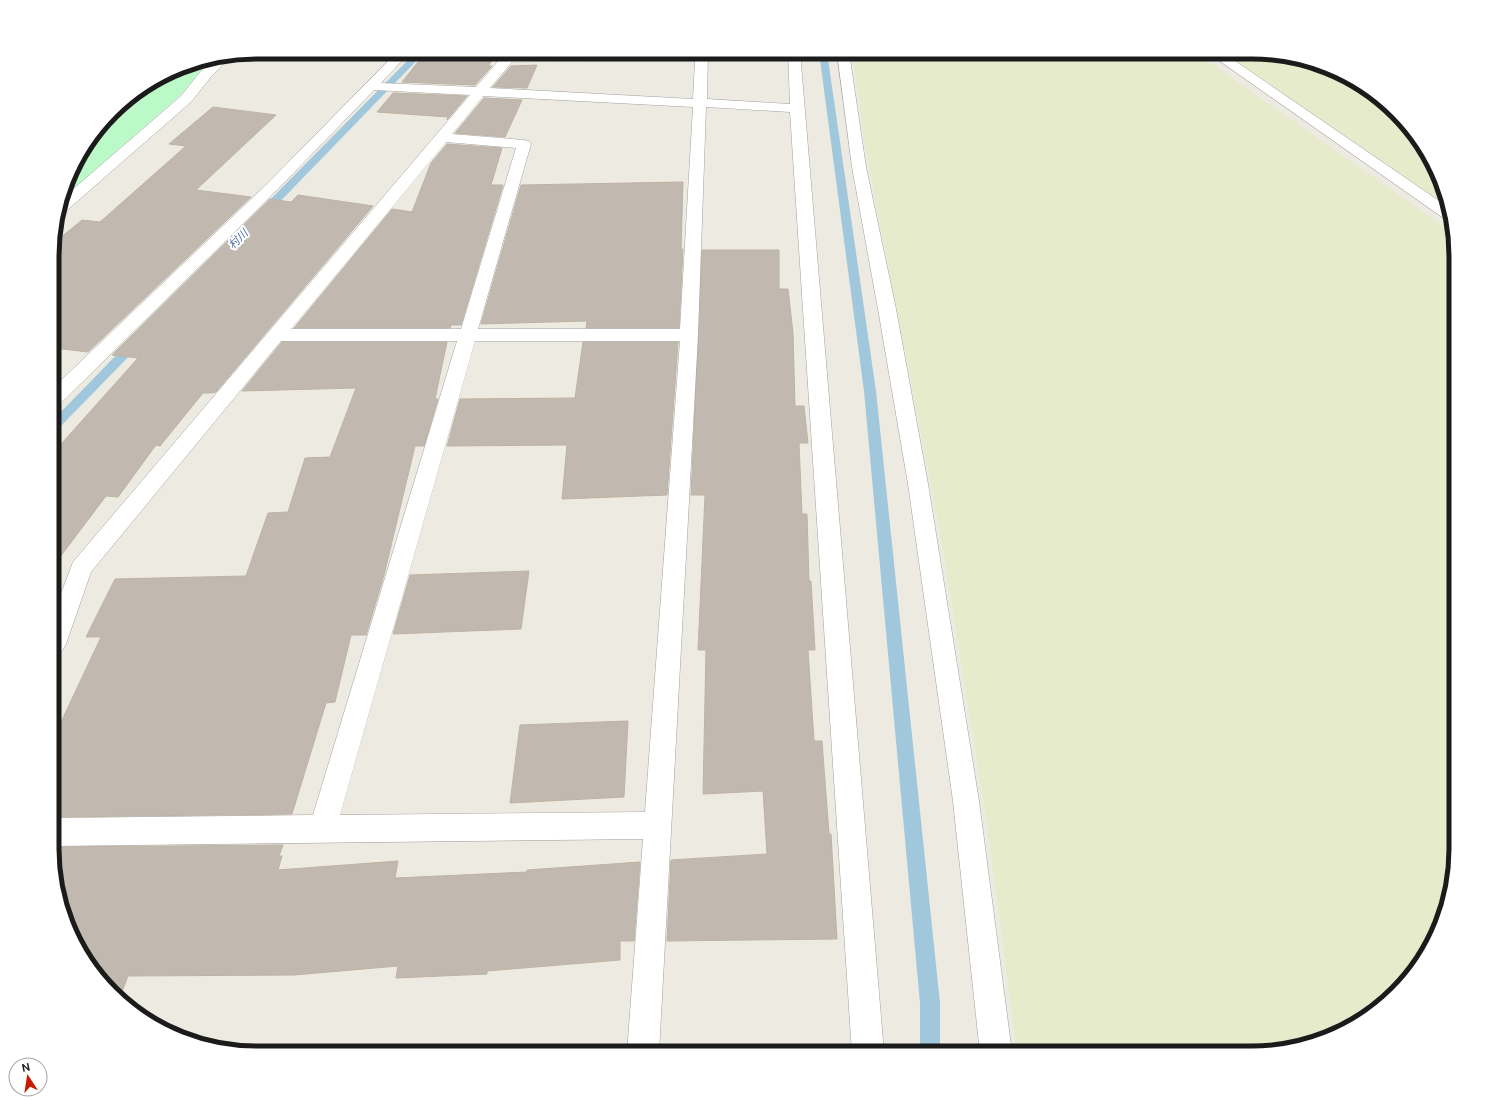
<svg xmlns="http://www.w3.org/2000/svg" width="1508" height="1105" font-family="'DM Sans','Noto Sans JP',sans-serif">
  <style>
    .farmland { fill: #e6eccb }
    .park { fill: #bcf9c8 }
    .lines { fill: none; stroke-linecap: round; stroke-linejoin: round }
    .stream { fill: #a0c7db; fill-rule: evenodd }
    .building { fill: #c1b9b0; stroke: #beb3a3 }
    .minor-casing { stroke: #a2a2a2; stroke-width: 1 }
    .minor { fill: #fff; fill-rule: evenodd }
    .labels { text-anchor: middle; stroke-width: 4; stroke-linejoin: round; paint-order: stroke }
    .far-water-label { font-size: 11px; font-style: italic; fill: #496daa; stroke: #fff }
    .rim { fill: none; stroke: #1b1b1b; stroke-width: 5 }
  </style>
  <rect width="100%" height="100%" fill="#edeae1"/>
  <path class="farmland" d="M 852,52 L 1195,52 L 1453,233 L 1456,243 L 1456,862 L 1441,927 L 1414,973 L 1376,1011 L 1342,1032 L 1304,1046 L 1252,1053 L 1017,1053 L 987,824 L 939,526 L 867,157 Z
    M 1221,52 L 1265,52 L 1330,67 L 1376,94 L 1414,132 L 1435,166 L 1446,206 Z"/>
  <path class="park" d="M 215,60 L 173,102 L 64,197 L 73,166 L 121,103 L 178,67 Z"/>
  <g class="lines">
    <path class="stream" d="M 416,52 L 425,52 L 267,215 L 259,215 L 258,213 L 259,211 Z
      M 819,52 L 827,52 L 876,391 L 940,1003 L 940,1053 L 920,1053 L 920,1003 L 864,391 Z
      M 135,339 L 139,340 L 141,343 L 139,346 L 58,429 L 54,430 L 54,419 L 131,340 Z"/>
  </g>
  <path class="building" d="M 426,52 L 498,52 L 488,66 L 492,66 L 475,85 L 402,82 Z
    M 537,65 L 527,88 L 493,87 L 511,66 Z
    M 393,93 L 467,96 L 447,120 L 448,117 L 377,112 Z
    M 484,98 L 522,100 L 505,137 L 455,133 Z
    M 213,107 L 276,115 L 196,190 L 251,197 L 88,352 L 54,348 L 54,243 L 82,220 L 100,222 L 186,146 L 169,144 Z
    M 447,144 L 502,148 L 491,185 L 503,185 L 461,325 L 451,325 L 450,328 L 294,328 L 392,209 L 412,212 L 431,163 Z
    M 683,182 L 681,249 L 683,249 L 679,328 L 586,328 L 587,321 L 481,324 L 521,185 Z
    M 298,195 L 373,206 L 216,392 L 211,393 L 203,393 L 160,446 L 156,445 L 118,497 L 106,496 L 54,565 L 54,452 L 138,358 L 112,355 L 270,199 L 291,202 Z
    M 702,250 L 779,250 L 779,289 L 788,289 L 793,333 L 795,406 L 804,406 L 808,443 L 799,443 L 802,514 L 807,514 L 809,581 L 811,581 L 815,650 L 808,650 L 814,741 L 822,741 L 829,834 L 831,834 L 837,939 L 667,941 L 671,860 L 767,854 L 763,791 L 703,794 L 706,650 L 698,650 L 705,495 L 691,495 Z
    M 282,342 L 447,342 L 435,399 L 438,399 L 424,446 L 415,446 L 384,575 L 366,635 L 351,635 L 335,702 L 326,703 L 292,814 L 54,817 L 54,737 L 101,637 L 86,637 L 115,579 L 246,576 L 268,513 L 288,512 L 305,458 L 330,457 L 356,388 L 242,391 Z
    M 583,342 L 678,342 L 667,495 L 562,499 L 567,445 L 447,446 L 460,399 L 575,398 Z
    M 529,571 L 521,629 L 393,634 L 410,575 Z
    M 628,721 L 624,797 L 510,803 L 520,725 Z
    M 283,845 L 279,856 L 282,856 L 278,870 L 398,861 L 395,878 L 527,872 L 527,870 L 640,862 L 634,941 L 620,941 L 620,960 L 487,971 L 487,974 L 396,978 L 398,966 L 294,975 L 128,976 L 120,997 L 79,951 L 54,875 L 54,847 Z"/>
  <g class="lines">
    <g class="minor-casing">
      <path id="minor" d="M 397,52 L 410,52 L 381,83 L 476,87 L 506,52 L 519,52 L 518,54 L 708,52 L 707,99 L 790,104 L 788,52 L 800,52 L 884,1053 L 852,1053 L 790,112 L 706,107 L 698,335 L 659,1053 L 627,1053 L 643,839 L 54,846 L 54,818 L 313,815 L 457,341 L 281,341 L 91,572 L 66,644 L 62,651 L 54,654 L 54,612 L 73,562 L 470,95 L 374,90 L 277,190 L 61,403 L 54,405 L 54,387 L 267,184 ZM 695,61 L 693,99 L 490,88 L 512,62 ZM 483,96 L 693,107 L 680,329 L 478,329 L 531,144 L 529,141 L 524,140 L 452,134 ZM 446,142 L 516,148 L 461,329 L 291,329 ZM 475,341 L 680,341 L 645,812 L 340,815 Z
        M 837,52 L 849,52 L 866,167 L 896,309 L 928,484 L 979,801 L 1012,1053 L 980,1053 L 953,801 L 908,484 L 878,309 L 852,167 Z
        M 1207,52 L 1222,52 L 1445,205 L 1449,218 L 1442,217 Z
        M 227,58 L 225,62 L 210,78 L 191,102 L 66,211 L 59,212 L 63,198 L 181,96 L 200,72 L 212,61 Z"/>
    </g>
    <use href="#minor" class="minor"/>
  </g>
  <g class="labels">
    <g class="far-water-label">
      <text transform="translate(238 239) rotate(-45)" y="4">村川</text>
    </g>
  </g>
  <path d="M0 0H1508V1105H0ZM256 59H1252A197 197 0 0 1 1449 256V849A197 197 0 0 1 1252 1046H256A197 197 0 0 1 59 849V256A197 197 0 0 1 256 59Z" fill="#fff" fill-rule="evenodd"/>
  <path class="rim" d="M256 59H1252A197 197 0 0 1 1449 256V849A197 197 0 0 1 1252 1046H256A197 197 0 0 1 59 849V256A197 197 0 0 1 256 59Z"/>
  <g transform="translate(28 1077) rotate(348)"><circle r="19" fill="#ffffff" stroke="#a4a4a4"/>
  <path d="M0-3L7 15L0 10L-7 15Z" fill="#c61900"/>
  <text y="-6" font-size="11" font-weight="bold" text-anchor="middle" fill="#1b1b1b">N</text>
  </g>
</svg>
